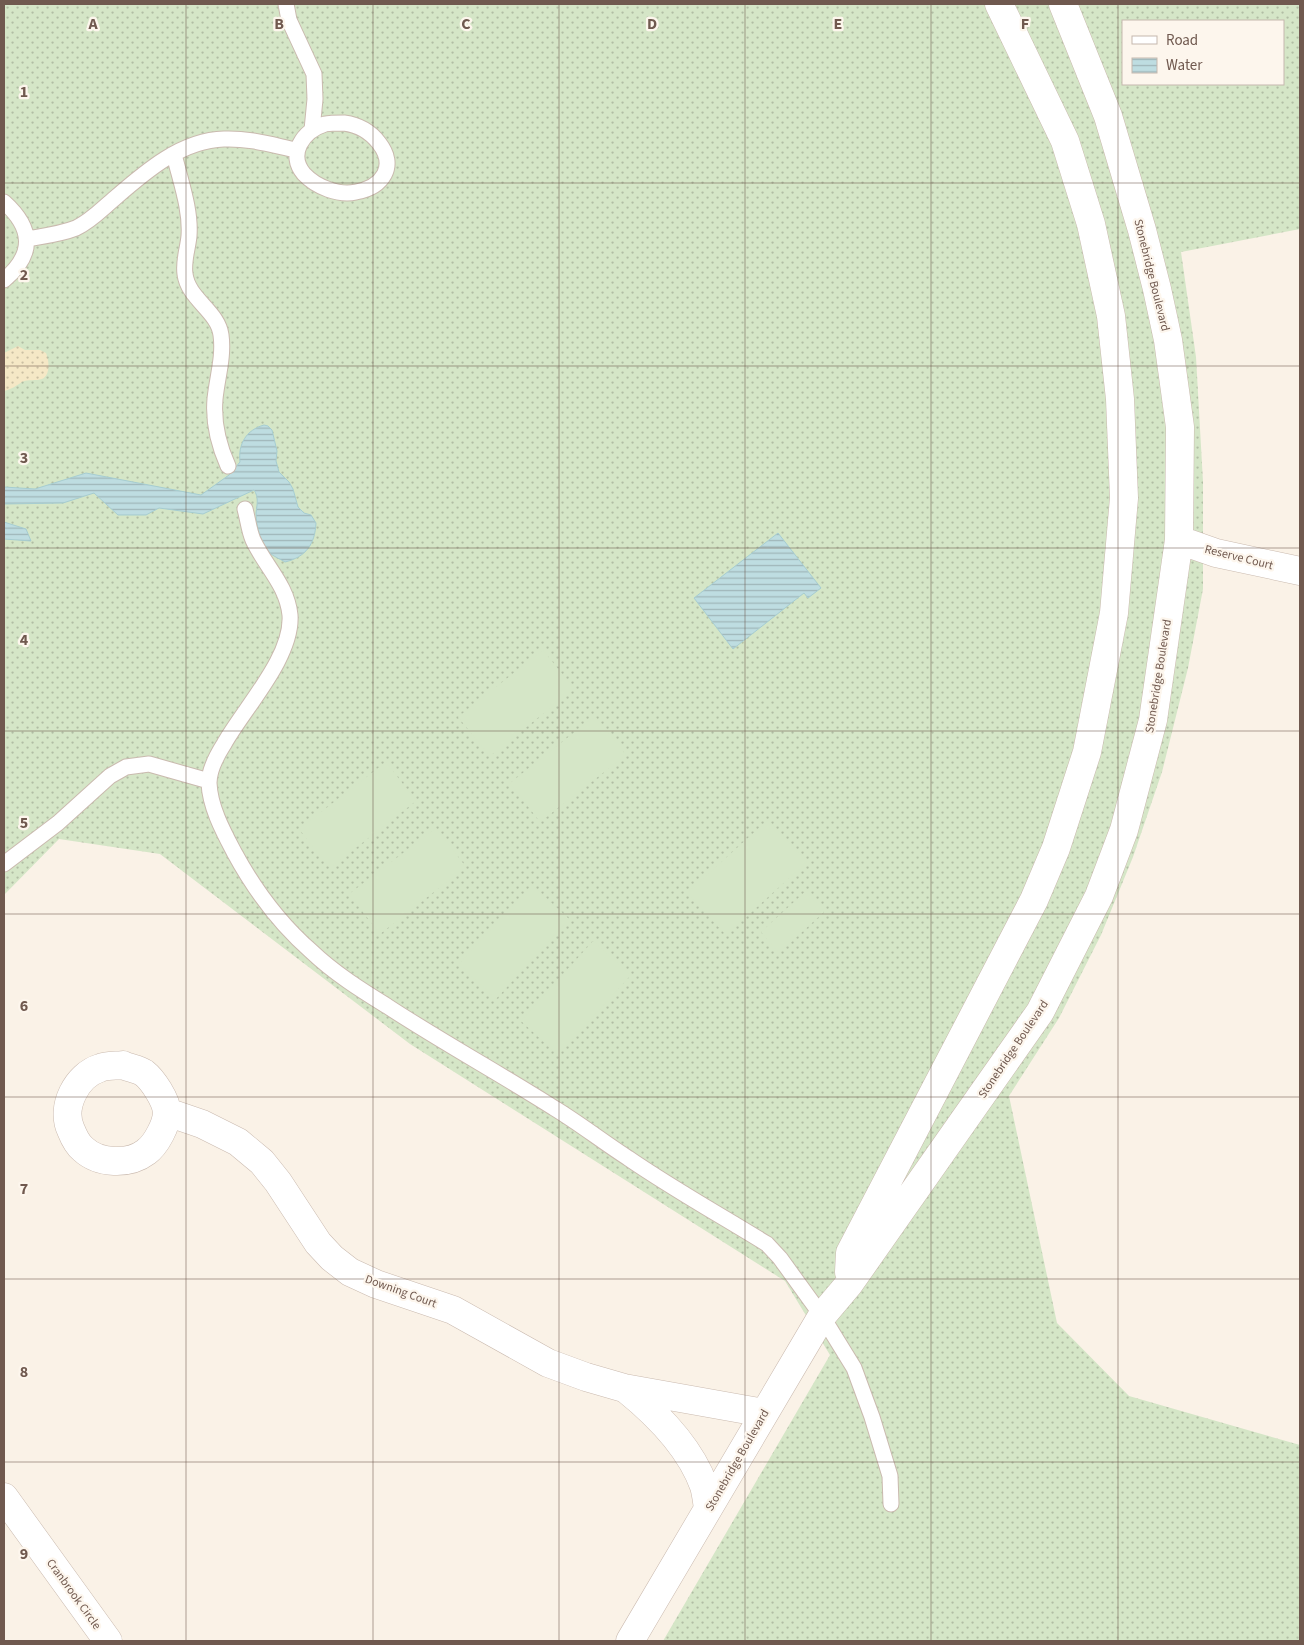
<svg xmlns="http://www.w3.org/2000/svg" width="1304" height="1645" font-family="'Source Sans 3',sans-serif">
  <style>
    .grass { fill: url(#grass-dots); fill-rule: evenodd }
    .sand { fill: url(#sand-dots) }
    .pitch { fill: #d5e6c7 }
    .water { fill: url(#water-rules); stroke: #a6cdd1 }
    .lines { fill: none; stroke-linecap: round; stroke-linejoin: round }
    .lane-casing { stroke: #cabaaf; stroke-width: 17 }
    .street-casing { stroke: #cabaaf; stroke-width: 29 }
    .lane { stroke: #fff; stroke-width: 15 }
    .street { stroke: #fff; stroke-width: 28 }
    .grid { fill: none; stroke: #70594f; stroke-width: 1; stroke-opacity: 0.55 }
    .labels { text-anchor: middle; stroke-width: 4.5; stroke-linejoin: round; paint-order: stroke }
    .street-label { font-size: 12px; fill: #70594f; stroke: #fdf6ed }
    .grid-label { font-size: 16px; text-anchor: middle; font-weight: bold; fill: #70594f; stroke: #fdf6ed; stroke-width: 4.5; stroke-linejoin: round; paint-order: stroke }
  </style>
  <defs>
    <pattern id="grass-dots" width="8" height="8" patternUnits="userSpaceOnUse" patternTransform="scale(1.25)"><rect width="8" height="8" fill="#d5e6c7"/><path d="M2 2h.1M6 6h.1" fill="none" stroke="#b1bda4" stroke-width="1.8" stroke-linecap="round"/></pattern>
    <pattern id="sand-dots" width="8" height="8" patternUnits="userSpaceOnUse" patternTransform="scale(1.25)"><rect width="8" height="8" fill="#f5e8c6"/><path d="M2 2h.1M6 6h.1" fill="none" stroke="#cbbfa3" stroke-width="1.8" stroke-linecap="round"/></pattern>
    <pattern id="water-rules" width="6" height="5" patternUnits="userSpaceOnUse" patternTransform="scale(1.25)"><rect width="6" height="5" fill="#bedde1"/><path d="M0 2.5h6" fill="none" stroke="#9fb6b9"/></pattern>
  </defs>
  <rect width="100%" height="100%" fill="#faf2e7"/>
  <path class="grass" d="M 4,4 L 1300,4 L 1300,229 L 1181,252 L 1196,357 L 1203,482 L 1203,589 L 1188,668 L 1162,772 L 1133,857 L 1101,935 L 1059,1018 L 1009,1096 L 1057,1323 L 1129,1396 L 1300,1445 L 1300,1641 L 663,1641 L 830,1355 L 785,1281 L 410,1044 L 160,854 L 59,839 L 4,895 ZM 1123,21 L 1283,21 L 1283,84 L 1123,84 Z"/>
  <path class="sand" d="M 18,346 L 25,350 L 40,350 L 46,353 C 49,360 51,375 42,379 C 36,381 28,379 22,382 C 16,386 12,389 4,391 L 4,353 Z"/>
  <path class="pitch" d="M 543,650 L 574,689 L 490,756 L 458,717 Z
    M 595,716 L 626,755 L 540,822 L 510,783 Z
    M 386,762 L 416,801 L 330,868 L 299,829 Z
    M 768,820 L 807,862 L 726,935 L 687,893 Z
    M 436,828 L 466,867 L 380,934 L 349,894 Z
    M 532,885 L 569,919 L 496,999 L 459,964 Z
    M 806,891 L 824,912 L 779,953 L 761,932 Z
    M 593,941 L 631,975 L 558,1055 L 521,1021 Z"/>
  <path class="water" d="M 264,425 L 268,426 L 272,430 L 277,451 L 276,461 L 279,472 L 289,482 L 293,489 L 298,507 L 304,513 L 311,515 L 316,523 C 315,544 306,557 285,562 C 280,559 275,557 271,554 C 261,545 256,526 256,513 C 257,505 259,497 254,490 L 203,514 L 159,508 L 146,515 L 118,515 L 94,493 L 63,503 L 4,504 L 4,487 L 35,489 L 86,473 L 201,495 L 229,475 L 240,462 C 238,444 246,430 264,425 Z
    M 4,522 L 26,529 L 31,541 L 4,539 Z
    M 778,533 L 821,588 L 808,598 L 804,593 L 733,649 L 694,598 Z"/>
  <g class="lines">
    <g class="lane-casing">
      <path id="lane" d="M 286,4 L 289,20 L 314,74 L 315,99 L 312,130
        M 344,123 C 359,125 370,131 379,143 C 397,166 383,187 356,192 C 339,196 316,187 304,174 C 287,154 303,131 325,124 C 330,123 338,123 344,123 Z
        M 174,154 C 180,180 191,209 189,236 C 188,248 183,261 185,274 C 188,299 218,311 221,335 C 224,357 217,378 215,399 C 213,422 219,446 228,466
        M 4,202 C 33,228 35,254 4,280
        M 27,239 C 44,236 61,234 76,228 C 91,221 103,208 115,198 C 146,171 182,140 224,139 C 249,138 272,145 296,150
        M 245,509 C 248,520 249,531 253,540 C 265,566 287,585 290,615 C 293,657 244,708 224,744 C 217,755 209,770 209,783 C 210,807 223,831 234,852 C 254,889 279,923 311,951 C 334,973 361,990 387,1006 C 442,1042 499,1073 554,1108 C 579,1123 603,1142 628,1158 C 673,1189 720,1215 767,1244 L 780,1258 L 822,1316 L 854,1368 L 872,1417 L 890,1476 L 891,1504
        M 4,864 L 58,823 L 110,776 L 126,767 L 149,764 L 209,781"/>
    </g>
    <g class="street-casing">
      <path id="street" d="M 1179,540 L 1216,553 L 1300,571
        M 123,1065 C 129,1068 138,1069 144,1073 C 153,1080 166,1100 167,1112 C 167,1124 156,1145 146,1152 C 129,1165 99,1164 83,1149 C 78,1145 73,1135 71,1130 C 60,1107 77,1075 100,1068 C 107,1065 116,1066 123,1065 Z
        M 167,1112 L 202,1124 L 238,1142 L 262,1162 L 278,1182 L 318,1243 L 332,1258 L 350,1272 L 376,1284 L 453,1310 L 548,1363 L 586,1377 L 624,1388 L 764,1413
        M 849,1272 L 850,1253 L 1034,900 L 1056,848 L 1087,752 L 1114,613 L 1124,498 L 1120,399 L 1111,316 L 1091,224 L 1065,141 L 999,4
        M 626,1389 C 657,1414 690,1447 704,1486 C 706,1493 707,1501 708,1509
        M 4,1497 L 108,1641
        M 630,1641 L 822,1316 L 849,1284 L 1040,1012 L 1099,896 L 1124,830 L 1153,720 L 1179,540 L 1180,427 L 1168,340 L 1157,289 L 1142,230 L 1108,116 L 1063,4"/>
    </g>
    <use href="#lane" class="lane"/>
    <use href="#street" class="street"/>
  </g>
  <path class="grid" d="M 186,4 L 186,1641M 373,4 L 373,1641M 559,4 L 559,1641M 745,4 L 745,1641M 931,4 L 931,1641M 1118,4 L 1118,1641M 4,183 L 1300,183M 4,366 L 1300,366M 4,548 L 1300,548M 4,731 L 1300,731M 4,914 L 1300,914M 4,1097 L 1300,1097M 4,1279 L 1300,1279M 4,1462 L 1300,1462"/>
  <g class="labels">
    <g class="street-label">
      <text transform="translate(1152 275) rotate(76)" y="4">Stonebridge Boulevard</text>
      <text transform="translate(1239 557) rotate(14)" y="4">Reserve Court</text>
      <text transform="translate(1158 676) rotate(-81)" y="4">Stonebridge Boulevard</text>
      <text transform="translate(1013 1049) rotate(-56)" y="4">Stonebridge Boulevard</text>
      <text transform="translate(401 1291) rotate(20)" y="4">Downing Court</text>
      <text transform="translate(737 1460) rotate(-60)" y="4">Stonebridge Boulevard</text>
      <text transform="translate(74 1594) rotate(54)" y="4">Cranbrook Circle</text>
    </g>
  </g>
  <g class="grid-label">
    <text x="93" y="29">A</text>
    <text x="279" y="29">B</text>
    <text x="466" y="29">C</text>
    <text x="652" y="29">D</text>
    <text x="838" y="29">E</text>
    <text x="1025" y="29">F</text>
    <text x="24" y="97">1</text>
    <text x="24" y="280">2</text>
    <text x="24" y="463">3</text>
    <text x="24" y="645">4</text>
    <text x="24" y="828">5</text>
    <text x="24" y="1011">6</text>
    <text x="24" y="1194">7</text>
    <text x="24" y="1377">8</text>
    <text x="24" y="1559">9</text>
  </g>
  <rect width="1304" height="1645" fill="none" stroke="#70594f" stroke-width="10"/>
  <rect x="1122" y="20" width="162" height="65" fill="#fdf6ed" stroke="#c5b7ae"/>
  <rect x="1132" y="36" width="25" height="8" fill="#ffffff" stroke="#c5b7ae"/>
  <text x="1166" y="45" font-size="15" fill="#70594f">Road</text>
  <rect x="1132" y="58" width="25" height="15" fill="url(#water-rules)" stroke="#c5b7ae"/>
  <text x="1166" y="70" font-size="15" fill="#70594f">Water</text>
</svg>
